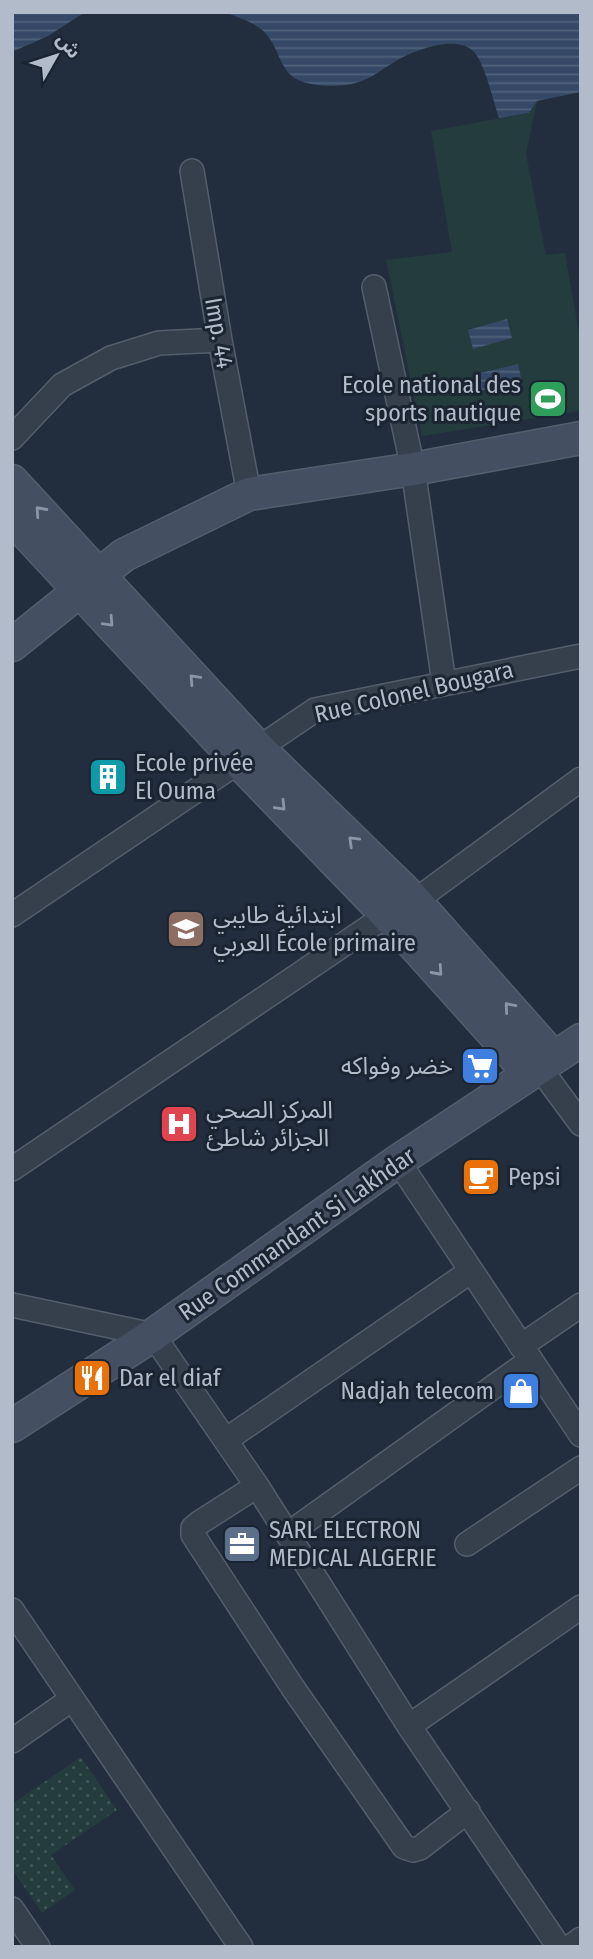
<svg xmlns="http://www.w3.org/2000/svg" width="593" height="1959" font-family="'Fira Sans Condensed','Noto Sans Arabic',sans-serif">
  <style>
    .grass { fill: url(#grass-dots) }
    .park { fill: #243c3e }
    .water { fill: url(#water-rules) }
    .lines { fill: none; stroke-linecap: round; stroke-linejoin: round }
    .street-casing { stroke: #545e6b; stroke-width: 26 }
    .secondary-casing { stroke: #545e6b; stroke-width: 35 }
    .street { stroke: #36404d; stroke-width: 23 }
    .secondary { stroke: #444f61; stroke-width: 32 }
    .oneway { stroke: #8b95a5 }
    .labels { text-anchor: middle; stroke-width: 6; stroke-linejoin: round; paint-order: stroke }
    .street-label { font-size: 24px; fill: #b1bbc9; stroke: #1b2532 }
    .poi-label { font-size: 24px; fill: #b1bbc9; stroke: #1b2532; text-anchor: start }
  </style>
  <defs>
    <pattern id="grass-dots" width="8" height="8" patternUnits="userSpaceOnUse" patternTransform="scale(1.75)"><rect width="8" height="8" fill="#243c3e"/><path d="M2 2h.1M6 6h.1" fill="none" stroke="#415659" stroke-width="1.8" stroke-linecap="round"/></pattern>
    <pattern id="water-rules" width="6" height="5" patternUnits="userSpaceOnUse" patternTransform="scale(1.75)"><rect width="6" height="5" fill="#354966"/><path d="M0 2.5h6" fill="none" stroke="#50617b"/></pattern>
  </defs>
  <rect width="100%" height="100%" fill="#222e3d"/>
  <path class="grass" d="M 81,1757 L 117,1810 L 51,1855 L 75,1890 L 42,1913 L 12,1869 L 12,1804 Z"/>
  <path class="park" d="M 537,101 L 526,154 L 546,255 L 565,253 L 581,344 L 581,411 L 422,436 L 386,260 L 452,252 L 431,131 L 529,113 Z"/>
  <path class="water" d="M 12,12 L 85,12 L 48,36 L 12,52 Z
    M 225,12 L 581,12 L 581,92 L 537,101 L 529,113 L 499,118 C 493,100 486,68 475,53 C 459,33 414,50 396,61 C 385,67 375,76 364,80 C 348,87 328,87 311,84 C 279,78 283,55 267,35 C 258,23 238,18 225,12 Z
    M 507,319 L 512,338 L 473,349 L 468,330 Z
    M 518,364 L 522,382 L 480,391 L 476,374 Z"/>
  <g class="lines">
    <g class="street-casing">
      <path id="street" d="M 192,171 L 220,340 L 249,494
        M 374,287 L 413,469 L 444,683
        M 12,438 L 62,385 L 111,358 L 159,343 L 220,340
        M 12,915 L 315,710 L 581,656
        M 539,1067 L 581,1124
        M 398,1161 L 581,1435
        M 12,1169 L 387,915 L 415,901 L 581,779
        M 12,1305 L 153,1335 L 257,1486 L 409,1726 L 559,1947
        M 521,1346 L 581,1305
        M 226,1440 L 471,1271
        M 257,1486 L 199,1523 L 193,1528 L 193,1535 L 293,1688 L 404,1847 L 413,1850 L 420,1848 L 468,1811
        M 288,1534 L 531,1360
        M 467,1544 L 581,1468
        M 12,1610 L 241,1947
        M 409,1726 L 581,1607
        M 12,1741 L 72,1699
        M 12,1909 L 38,1947
        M 570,1947 L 581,1939"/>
    </g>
    <g class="secondary-casing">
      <path id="secondary" d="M 12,481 L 258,748 L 415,901 L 554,1058
        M 12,518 L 239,762 L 387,915 L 530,1074
        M 12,645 L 124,555 L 249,494 L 413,469 L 581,438
        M 12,1426 L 153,1335 L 398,1161 L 581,1040"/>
    </g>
    <use href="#street" class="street"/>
    <use href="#secondary" class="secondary"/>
  </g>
  <defs><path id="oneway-chevron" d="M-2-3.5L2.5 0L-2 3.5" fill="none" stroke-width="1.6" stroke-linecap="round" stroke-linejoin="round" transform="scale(1.75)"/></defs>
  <g class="oneway">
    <use href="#oneway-chevron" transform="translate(40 511) rotate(-132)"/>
    <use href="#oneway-chevron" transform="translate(109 622) rotate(47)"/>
    <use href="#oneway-chevron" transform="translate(194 679) rotate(-133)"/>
    <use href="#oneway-chevron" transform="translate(281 806) rotate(46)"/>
    <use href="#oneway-chevron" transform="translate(353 841) rotate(-136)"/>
    <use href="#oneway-chevron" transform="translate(438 971) rotate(48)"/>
    <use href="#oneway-chevron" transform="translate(509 1007) rotate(-131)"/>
  </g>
  <defs>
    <g id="stadium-square" transform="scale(2.0125)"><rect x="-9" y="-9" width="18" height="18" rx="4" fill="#2e9e5b" stroke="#1b2532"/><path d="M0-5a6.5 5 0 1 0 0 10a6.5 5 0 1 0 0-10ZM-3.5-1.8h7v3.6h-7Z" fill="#fff"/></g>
    <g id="building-square" transform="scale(2.0125)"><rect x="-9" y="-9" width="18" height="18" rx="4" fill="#0f9aa8" stroke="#1b2532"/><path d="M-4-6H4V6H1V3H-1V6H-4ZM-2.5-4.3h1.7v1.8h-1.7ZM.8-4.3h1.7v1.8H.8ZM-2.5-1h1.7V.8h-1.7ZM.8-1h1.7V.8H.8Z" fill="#fff"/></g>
    <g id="school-square" transform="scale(2.0125)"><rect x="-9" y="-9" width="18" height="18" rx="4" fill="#8d6e63" stroke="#1b2532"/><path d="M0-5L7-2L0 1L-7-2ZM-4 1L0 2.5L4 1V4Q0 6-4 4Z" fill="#fff"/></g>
    <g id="supermarket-square" transform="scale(2.0125)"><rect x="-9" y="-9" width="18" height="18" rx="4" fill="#3f7fe0" stroke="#1b2532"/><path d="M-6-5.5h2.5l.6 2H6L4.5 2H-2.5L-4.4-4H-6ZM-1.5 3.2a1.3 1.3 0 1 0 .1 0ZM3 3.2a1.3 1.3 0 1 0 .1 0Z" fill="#fff"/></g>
    <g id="hospital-square" transform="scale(2.0125)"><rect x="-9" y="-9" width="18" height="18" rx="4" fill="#e0444e" stroke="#1b2532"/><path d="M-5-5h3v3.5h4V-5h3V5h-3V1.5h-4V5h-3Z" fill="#fff"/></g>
    <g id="cafe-square" transform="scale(2.0125)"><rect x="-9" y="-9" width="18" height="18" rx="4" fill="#e8710a" stroke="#1b2532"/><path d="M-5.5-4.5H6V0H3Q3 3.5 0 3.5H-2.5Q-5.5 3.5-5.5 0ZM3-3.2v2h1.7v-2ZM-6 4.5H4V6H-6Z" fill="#fff"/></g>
    <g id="restaurant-square" transform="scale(2.0125)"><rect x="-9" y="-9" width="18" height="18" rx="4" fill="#e8710a" stroke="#1b2532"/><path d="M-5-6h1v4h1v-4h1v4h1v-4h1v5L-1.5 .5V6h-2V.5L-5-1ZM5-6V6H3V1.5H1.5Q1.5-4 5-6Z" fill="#fff"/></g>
    <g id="shop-square" transform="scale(2.0125)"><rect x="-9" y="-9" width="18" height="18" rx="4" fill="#3f7fe0" stroke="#1b2532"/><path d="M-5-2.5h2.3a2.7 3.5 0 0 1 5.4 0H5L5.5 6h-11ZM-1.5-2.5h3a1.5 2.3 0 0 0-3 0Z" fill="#fff"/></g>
    <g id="office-square" transform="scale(2.0125)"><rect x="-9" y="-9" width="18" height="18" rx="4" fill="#5c6f8a" stroke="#1b2532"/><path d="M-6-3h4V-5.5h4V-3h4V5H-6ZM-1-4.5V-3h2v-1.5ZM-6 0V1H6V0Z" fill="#fff"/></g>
  </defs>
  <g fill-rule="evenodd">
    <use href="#stadium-square" x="548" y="399"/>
    <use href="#building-square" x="108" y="777"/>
    <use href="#school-square" x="186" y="929"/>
    <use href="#supermarket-square" x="480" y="1066"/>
    <use href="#hospital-square" x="179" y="1124"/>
    <use href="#cafe-square" x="481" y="1177"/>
    <use href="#restaurant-square" x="92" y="1378"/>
    <use href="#shop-square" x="521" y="1391"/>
    <use href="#office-square" x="242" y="1544"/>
  </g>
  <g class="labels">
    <g class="street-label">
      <text transform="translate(219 333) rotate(80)" y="8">Imp. 44</text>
      <text transform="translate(414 692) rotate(-13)" y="8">Rue Colonel Bougara</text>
      <text transform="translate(297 1234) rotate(-35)" y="8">Rue Commandant Si Lakhdar</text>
    </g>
    <g class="poi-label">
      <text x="521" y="393" text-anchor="end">Ecole national des<tspan x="521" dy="28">sports nautique</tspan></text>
      <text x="135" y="771">Ecole privée<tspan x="135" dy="28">El Ouma</tspan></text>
      <text x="213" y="923">ابتدائية طايبي<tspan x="213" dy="28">العربي École primaire</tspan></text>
      <text x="453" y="1074" text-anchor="end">خضر وفواكه</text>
      <text x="206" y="1118">المركز الصحي<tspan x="206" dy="28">الجزائر شاطئ</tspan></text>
      <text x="508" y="1185">Pepsi</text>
      <text x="119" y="1386">Dar el diaf</text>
      <text x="494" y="1399" text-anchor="end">Nadjah telecom</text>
      <text x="269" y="1538">SARL ELECTRON<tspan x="269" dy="28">MEDICAL ALGERIE</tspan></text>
    </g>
  </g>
  <rect width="593" height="1959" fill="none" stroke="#b1bbc9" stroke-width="28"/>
  <g transform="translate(56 56) rotate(51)" stroke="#1b2532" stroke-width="5" paint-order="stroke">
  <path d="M0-5L12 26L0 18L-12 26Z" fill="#b1bbc9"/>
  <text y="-10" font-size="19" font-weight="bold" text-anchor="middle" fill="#b1bbc9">ش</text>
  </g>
</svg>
